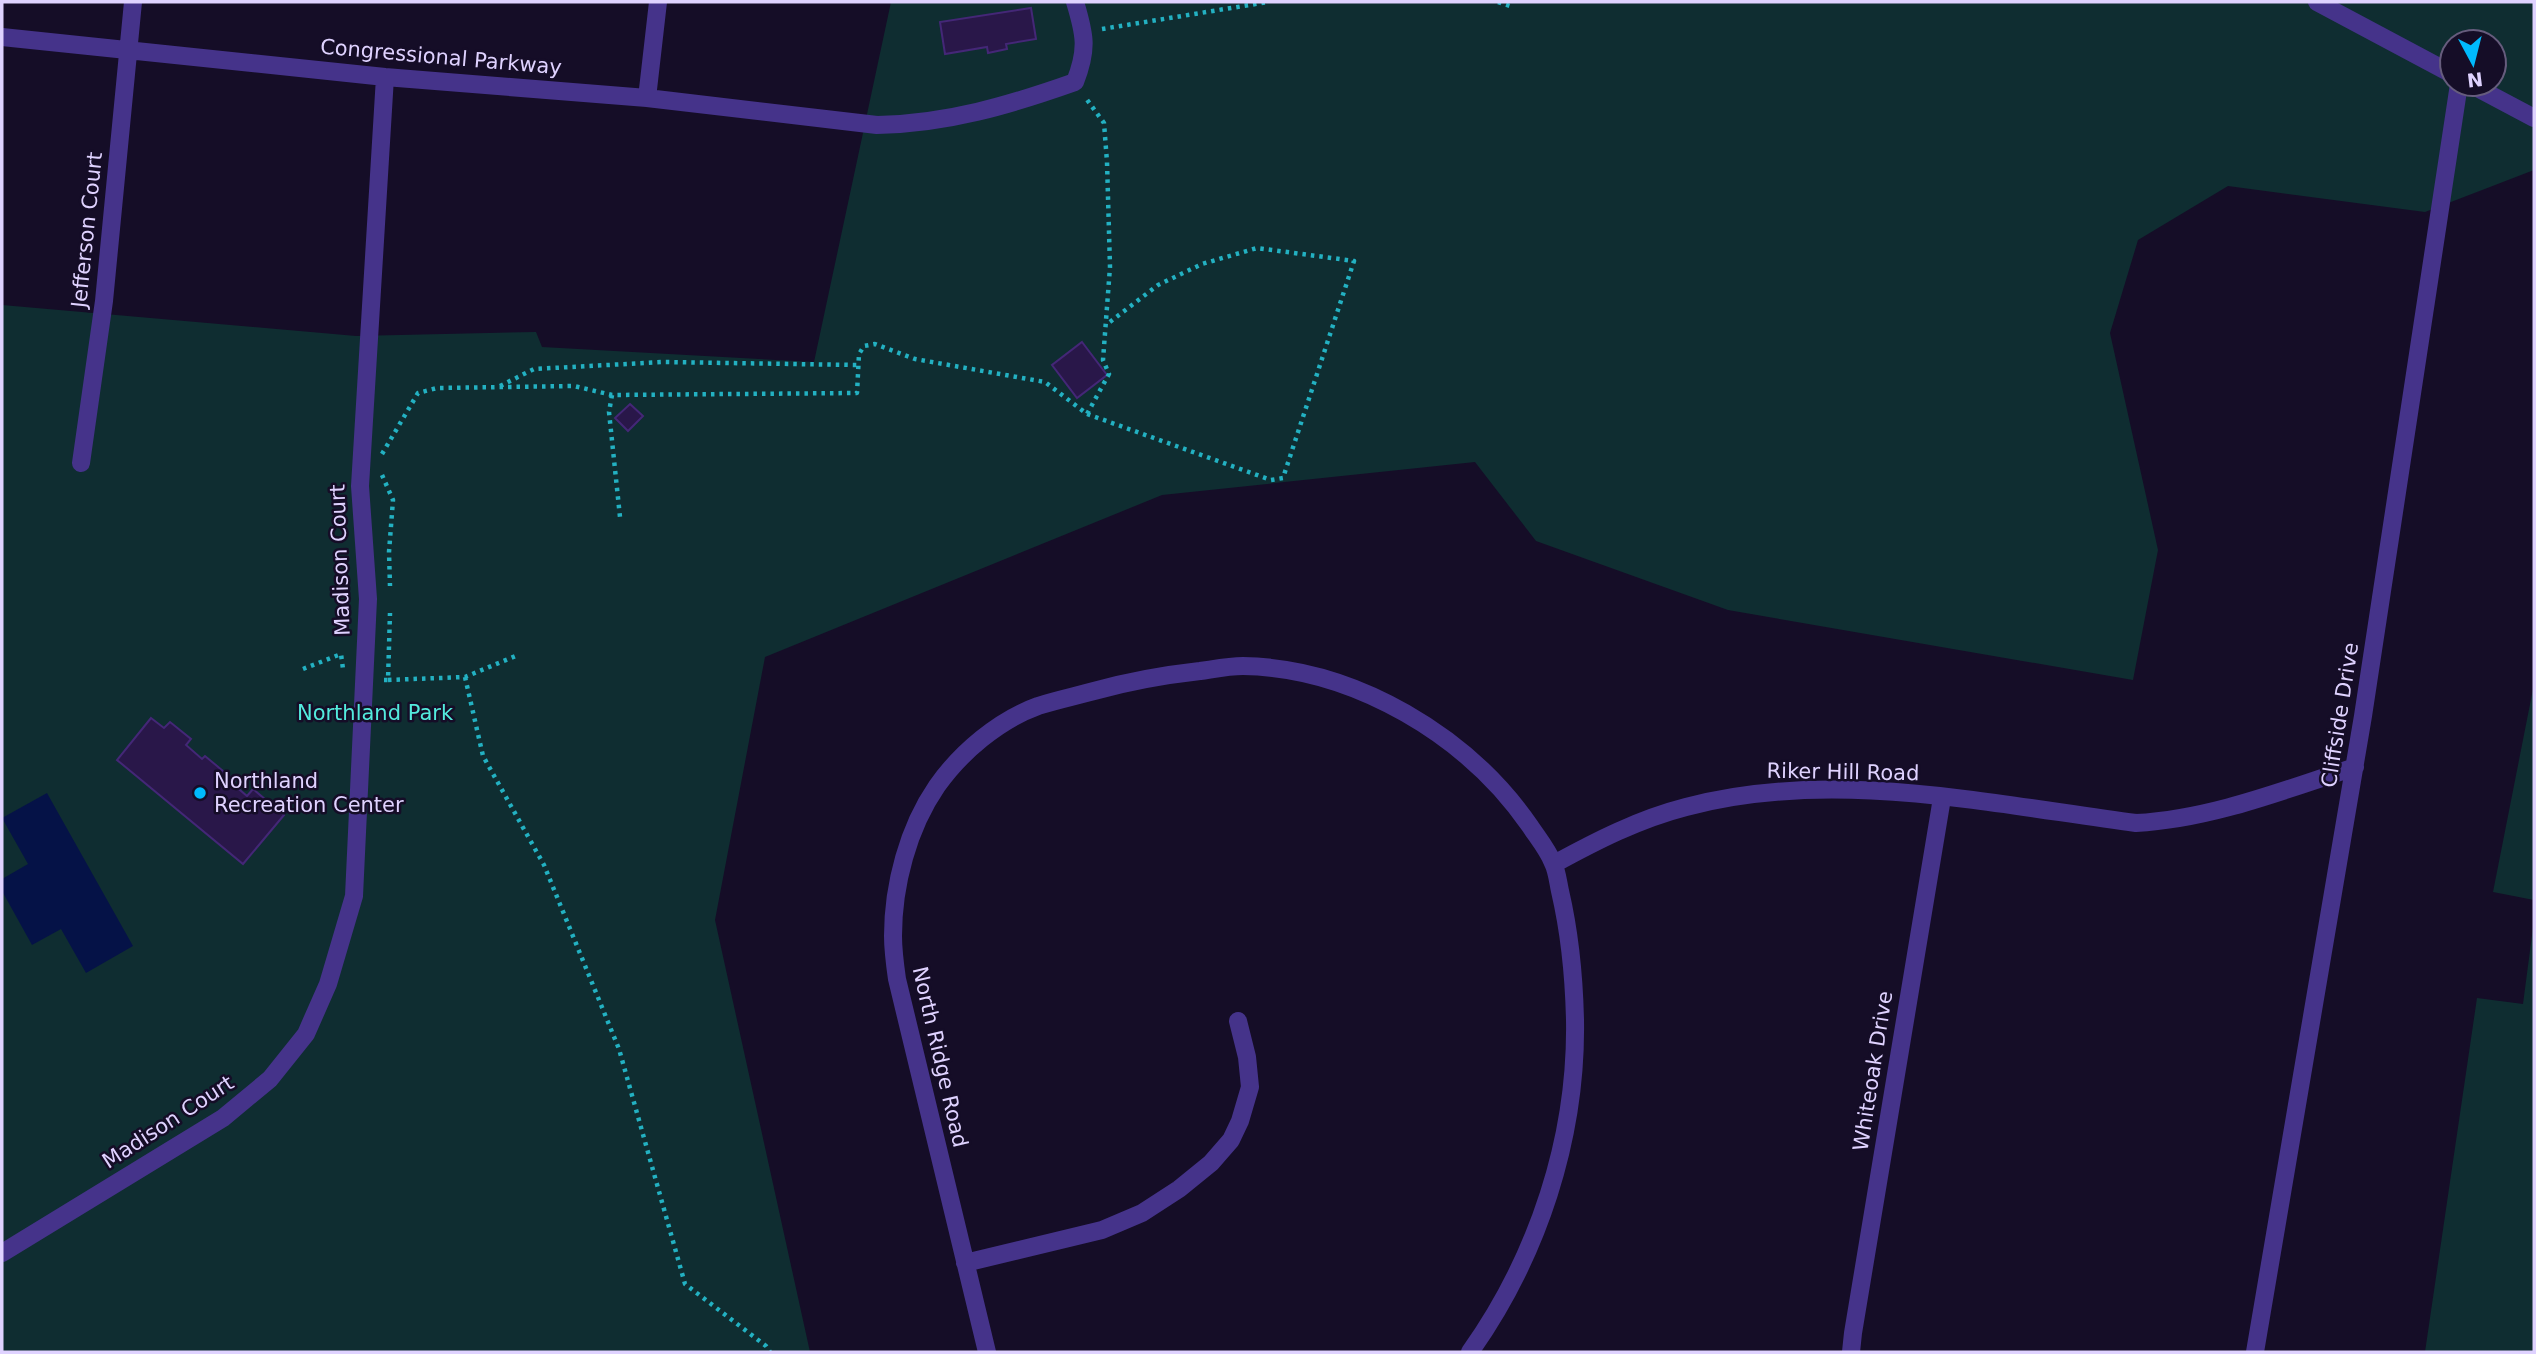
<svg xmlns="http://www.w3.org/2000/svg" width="2536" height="1354" font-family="'DejaVu Sans',sans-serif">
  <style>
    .green { fill: #0f2d31; fill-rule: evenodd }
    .water { fill: #051247 }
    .building { fill: #291749; stroke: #442777; stroke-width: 2 }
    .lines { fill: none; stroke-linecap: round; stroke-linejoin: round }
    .path { stroke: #23b1c2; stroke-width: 4.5; stroke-dasharray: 3.5 5; stroke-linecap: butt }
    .minor { stroke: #45338a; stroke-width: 18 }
    .poi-dot { fill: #00bafd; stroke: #150d27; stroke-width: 2.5 }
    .labels { text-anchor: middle; stroke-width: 5; stroke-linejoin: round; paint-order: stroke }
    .street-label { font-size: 21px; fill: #dfd2ff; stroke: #150d27 }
    .park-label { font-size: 21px; fill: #53ebdd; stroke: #150d27 }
    .poi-label { font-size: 21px; fill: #dfd2ff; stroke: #150d27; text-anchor: start }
  </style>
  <rect width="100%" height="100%" fill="#150d27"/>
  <path class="green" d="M 891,2 L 2534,2 L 2534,170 L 2425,212 L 2228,186 L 2138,240 L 2110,333 L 2158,550 L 2133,680 L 1728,610 L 1536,541 L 1475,462 L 1162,495 L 765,657 L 715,920 L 810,1352 L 2,1352 L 2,305 L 356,336 L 536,332 L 542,347 L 814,362 ZM 2452,42 L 2494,42 L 2494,84 L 2452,84 Z
    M 2534,684 L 2534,900 L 2493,892 Z
    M 2534,920 L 2534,1352 L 2425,1352 L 2477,998 L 2523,1004 Z"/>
  <path class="water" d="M 47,793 L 133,946 L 86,973 L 61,929 L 32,945 L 2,891 L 2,879 L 28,864 L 2,818 Z"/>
  <path class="building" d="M 1031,8 L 1036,39 L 1006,44 L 1007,49 L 988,53 L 987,47 L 945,54 L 940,22 Z
    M 1082,342 L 1107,375 L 1077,398 L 1052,365 Z
    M 630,404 L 643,416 L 628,431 L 615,418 Z
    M 151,718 L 164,728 L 170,722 L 191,739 L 186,745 L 202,759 L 205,756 L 235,781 L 233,784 L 247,796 L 253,789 L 284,815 L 243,864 L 117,760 Z"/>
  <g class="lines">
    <path class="path" d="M 1498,2 L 1513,7
      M 1102,29 L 1268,2
      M 500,386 L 534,369 L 663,362 L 858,365
      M 612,395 L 609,412 L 620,517
      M 1087,414 L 1271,480 L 1283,478 L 1354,261 L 1257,248 L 1202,264 L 1158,285 L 1106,325
      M 382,454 L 418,393 L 437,388 L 574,386 L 612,395 L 857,393 L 859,354 L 864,346 L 875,344 L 915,359 L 1045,382 L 1087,414 L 1109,374 L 1103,360 L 1110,267 L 1107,162 L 1104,123 L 1085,97
      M 382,475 L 393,500 L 389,552 L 390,586
      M 303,669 L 341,654 L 343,669
      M 465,677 L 483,756 L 544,865 L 619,1049 L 685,1284 L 766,1346 L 770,1352
      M 384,680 L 388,680 L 390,613
      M 388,680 L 465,677 L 518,655"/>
    <path class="minor" d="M 2317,2 L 2452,74
      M 2,37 L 385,77 L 647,98 L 877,125 C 946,124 1010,105 1075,82 C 1088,49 1085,35 1075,2
      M 2470,84 L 2534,118
      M 647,98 L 658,2
      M 81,463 L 104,301 L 133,2
      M 1554,864 C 1596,841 1639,819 1686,807 C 1831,768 1990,804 2136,823 C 2211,819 2284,790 2355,767
      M 2,1253 L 223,1118 L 270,1079 L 306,1034 L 328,984 L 354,896 L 368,599 L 360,486 L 385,77
      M 965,1263 L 1102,1230 L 1142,1213 L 1179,1189 L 1211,1163 L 1231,1140 L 1240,1121 L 1250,1087 L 1247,1057 L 1238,1021
      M 987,1352 L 897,979 C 895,965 893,950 893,936 C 893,885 908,828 937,786 C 961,752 999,720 1038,706 C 1057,700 1076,696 1094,691 C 1130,681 1164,675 1200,671 C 1214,669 1229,666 1243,666 C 1355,668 1468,736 1530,826 C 1538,838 1548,850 1553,863 C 1557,871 1558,882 1560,891 C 1570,934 1574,976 1575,1020 C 1577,1138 1538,1256 1470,1352
      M 1851,1352 L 1853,1333 L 1942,798
      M 2255,1352 L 2363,716 L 2459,84"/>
  </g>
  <circle class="poi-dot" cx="200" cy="793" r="7"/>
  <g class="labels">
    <g class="street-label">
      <text transform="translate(441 57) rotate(5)" y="7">Congressional Parkway</text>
      <text transform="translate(87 230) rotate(-84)" y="7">Jefferson Court</text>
      <text transform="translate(340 560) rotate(-92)" y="7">Madison Court</text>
      <text transform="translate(2340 715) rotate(-81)" y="7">Cliffside Drive</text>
      <text transform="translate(1843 772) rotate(1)" y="7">Riker Hill Road</text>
      <text transform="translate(940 1057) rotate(77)" y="7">North Ridge Road</text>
      <text transform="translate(1873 1071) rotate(-81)" y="7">Whiteoak Drive</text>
      <text transform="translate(168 1122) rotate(-33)" y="7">Madison Court</text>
    </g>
    <g class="park-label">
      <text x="375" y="720">Northland Park</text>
    </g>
    <g class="poi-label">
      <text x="214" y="788">Northland<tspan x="214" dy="24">Recreation Center</tspan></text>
    </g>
  </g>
  <rect width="2536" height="1354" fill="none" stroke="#dfd2ff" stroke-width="7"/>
  <g transform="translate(2473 63) rotate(173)"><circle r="33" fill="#150d27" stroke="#665c7d" stroke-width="2"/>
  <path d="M0-5L12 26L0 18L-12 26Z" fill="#00bafd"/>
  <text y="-10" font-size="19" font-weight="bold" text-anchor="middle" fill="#dfd2ff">N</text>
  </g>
</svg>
